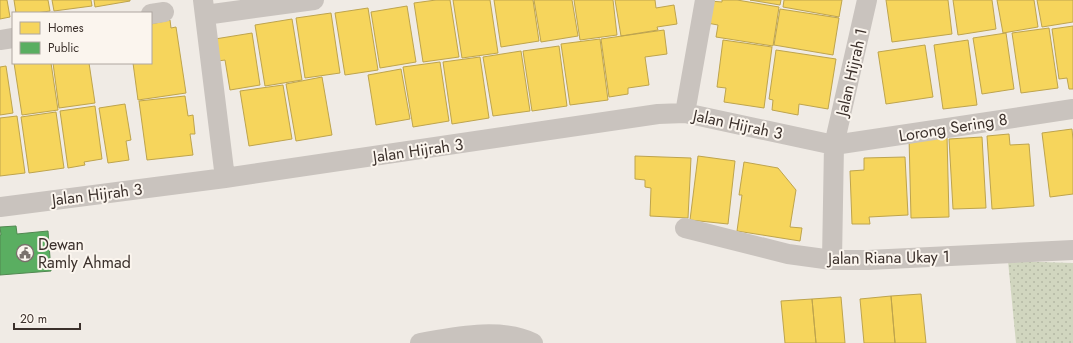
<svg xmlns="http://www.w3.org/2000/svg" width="1073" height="343" font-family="Jost,sans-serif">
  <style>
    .park { fill: url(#park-dots) }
    .homes { fill: #f6d55c; stroke: #bea44d }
    .public { fill: #5aae61; stroke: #518851 }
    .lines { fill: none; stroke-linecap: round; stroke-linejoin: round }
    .minor { stroke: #c9c3be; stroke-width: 20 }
    .labels { text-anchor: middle; stroke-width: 4; stroke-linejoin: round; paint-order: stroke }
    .street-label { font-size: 16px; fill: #3b302b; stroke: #fbf5ee }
    .poi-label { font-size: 16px; fill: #3b302b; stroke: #fbf5ee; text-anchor: start }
  </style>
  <defs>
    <pattern id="park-dots" width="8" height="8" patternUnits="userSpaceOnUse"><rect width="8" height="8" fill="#d1d6bf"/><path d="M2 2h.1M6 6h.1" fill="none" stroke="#b4b8a4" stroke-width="1.8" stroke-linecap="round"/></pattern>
  </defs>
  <rect width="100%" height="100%" fill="#f0ebe5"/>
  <path class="park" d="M 1008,261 L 1073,263 L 1073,343 L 1016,343 Z"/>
  <path class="homes" d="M 0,0 L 7,0 L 10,17 L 0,19 Z
    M 14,0 L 48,0 L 50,11 L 36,13 L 16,13 Z
    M 52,0 L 91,0 L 92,6 L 54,11 Z
    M 94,0 L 130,0 L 130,1 L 95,7 Z
    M 436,0 L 450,0 L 459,57 L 423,62 L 414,3 Z
    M 453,0 L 490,0 L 498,53 L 462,58 Z
    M 494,0 L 533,0 L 539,41 L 501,47 Z
    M 534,0 L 572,0 L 578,36 L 541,42 Z
    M 574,0 L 613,0 L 617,35 L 580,40 Z
    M 615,0 L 655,0 L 656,8 L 674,5 L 677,24 L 657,27 L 658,30 L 621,36 Z
    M 722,0 L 737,0 L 779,7 L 773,46 L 716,37 L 718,25 L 707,23 L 710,1 L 722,2 Z
    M 750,0 L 781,0 L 780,5 Z
    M 784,0 L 842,0 L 839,17 L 783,7 Z
    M 886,0 L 948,0 L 952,34 L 892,42 Z
    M 953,0 L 992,0 L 996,29 L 958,35 Z
    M 997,0 L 1034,0 L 1038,27 L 1003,33 Z
    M 1037,0 L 1073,0 L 1073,22 L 1042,27 Z
    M 407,6 L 416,62 L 380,68 L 371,12 Z
    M 368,8 L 378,70 L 345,75 L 335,13 Z
    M 780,9 L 839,18 L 833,55 L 774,45 Z
    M 331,13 L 340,73 L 305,78 L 296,18 Z
    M 292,19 L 302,80 L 265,86 L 255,25 Z
    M 170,20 L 171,28 L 176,27 L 186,93 L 138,100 L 133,63 L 151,63 L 151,24 Z
    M 1073,26 L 1073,89 L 1069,89 L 1067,78 L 1059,79 L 1052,29 Z
    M 1049,28 L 1058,88 L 1021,93 L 1012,33 Z
    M 664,30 L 667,54 L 645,57 L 649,85 L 628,88 L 628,94 L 609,97 L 601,39 Z
    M 252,33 L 260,85 L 230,90 L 225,60 L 218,61 L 215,39 Z
    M 1006,33 L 1014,89 L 982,94 L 973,38 Z
    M 600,39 L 608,100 L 570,105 L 561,44 Z
    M 723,40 L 772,47 L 764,108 L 724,102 L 726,88 L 717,87 Z
    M 968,40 L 977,105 L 943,109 L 934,45 Z
    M 925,45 L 933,97 L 886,104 L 878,52 Z
    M 559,46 L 567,106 L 532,111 L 523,51 Z
    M 776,50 L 836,59 L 828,109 L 799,104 L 798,115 L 772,110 L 773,100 L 769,99 Z
    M 521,51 L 530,111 L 493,116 L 483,57 Z
    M 480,57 L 489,118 L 452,124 L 443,62 Z
    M 440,62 L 449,121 L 413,127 L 403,67 Z
    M 14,63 L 51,63 L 58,110 L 22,115 Z
    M 53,63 L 89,63 L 95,103 L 59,108 Z
    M 6,66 L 13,113 L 0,115 L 0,67 Z
    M 401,69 L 410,119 L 376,125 L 368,75 Z
    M 322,77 L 332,135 L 296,141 L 286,84 Z
    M 283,85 L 292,139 L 249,146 L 240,91 Z
    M 185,96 L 188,116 L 193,115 L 195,134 L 190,134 L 193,155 L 147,160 L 139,101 Z
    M 125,104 L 131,140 L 126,141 L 129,160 L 108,163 L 99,108 Z
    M 95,106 L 102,159 L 84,162 L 85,165 L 68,168 L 60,111 Z
    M 56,112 L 64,168 L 29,173 L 21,117 Z
    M 17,116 L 25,173 L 0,176 L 0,118 Z
    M 1072,129 L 1073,140 L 1073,194 L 1050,197 L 1042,133 Z
    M 1009,134 L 1010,145 L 1029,144 L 1034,206 L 992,209 L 987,136 Z
    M 947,136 L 949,217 L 911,218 L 909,137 Z
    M 982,137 L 986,208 L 953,209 L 949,139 Z
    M 635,156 L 691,158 L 688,218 L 650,216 L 651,188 L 645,187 L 645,180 L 635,179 Z
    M 698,156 L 735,161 L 728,224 L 690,220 Z
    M 905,157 L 908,215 L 869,217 L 870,224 L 852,224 L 850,171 L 864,170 L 864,158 Z
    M 744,162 L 778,168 L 796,190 L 790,227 L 802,228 L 800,241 L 737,231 L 742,195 L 739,195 Z
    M 921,294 L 926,343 L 895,343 L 891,296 Z
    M 891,296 L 895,343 L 864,343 L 860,299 Z
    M 841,297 L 845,343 L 816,343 L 812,299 Z
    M 812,299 L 816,343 L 785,343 L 781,301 Z"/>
  <path class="public" d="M 16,226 L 17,234 L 48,231 L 51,271 L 0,275 L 0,235 L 1,235 L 0,227 Z"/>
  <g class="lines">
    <path class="minor" d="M 203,0 L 225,178
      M 151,14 L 164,12
      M 205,15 L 314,0
      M 0,40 L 13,38
      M 685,113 L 705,0
      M 0,207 L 225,178 L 658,114 L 685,113 L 834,145 L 1073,109
      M 685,228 L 788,254 L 832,260 L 868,260 L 1073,250
      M 832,260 L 834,145 L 867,0
      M 420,343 C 455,337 500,327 533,343"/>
  </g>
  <defs>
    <g id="civic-ring" transform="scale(0.9)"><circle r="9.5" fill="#fbf5ee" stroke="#7a716c" stroke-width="1.5"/><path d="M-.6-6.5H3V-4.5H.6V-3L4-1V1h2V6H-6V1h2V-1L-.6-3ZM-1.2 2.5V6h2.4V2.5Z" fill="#7a716c"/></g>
  </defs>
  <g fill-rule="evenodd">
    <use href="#civic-ring" x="25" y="253"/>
  </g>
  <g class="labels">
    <g class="street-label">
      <text transform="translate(851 72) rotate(-77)" y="6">Jalan Hijrah 1</text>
      <text transform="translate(738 124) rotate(12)" y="6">Jalan Hijrah 3</text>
      <text transform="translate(953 127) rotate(-9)" y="6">Lorong Sering 8</text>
      <text transform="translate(418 150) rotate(-8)" y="6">Jalan Hijrah 3</text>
      <text transform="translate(97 194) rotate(-7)" y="6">Jalan Hijrah 3</text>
      <text transform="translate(889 257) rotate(-1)" y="6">Jalan Riana Ukay 1</text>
    </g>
    <g class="poi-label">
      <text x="38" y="250">Dewan<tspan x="38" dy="18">Ramly Ahmad</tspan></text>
    </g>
  </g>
  <rect x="12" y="12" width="140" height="52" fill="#fbf5ee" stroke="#aea6a0"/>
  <rect x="20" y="22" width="20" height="12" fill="#f6d55c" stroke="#aea6a0"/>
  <text x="48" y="32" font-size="12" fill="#3b302b">Homes</text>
  <rect x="20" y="42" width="20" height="12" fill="#5aae61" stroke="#aea6a0"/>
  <text x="48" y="52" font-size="12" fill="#3b302b">Public</text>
  <path d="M14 323v6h66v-6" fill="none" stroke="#3b302b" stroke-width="2"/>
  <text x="20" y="323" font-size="12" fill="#3b302b" stroke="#fbf5ee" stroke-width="3" paint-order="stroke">20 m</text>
</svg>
